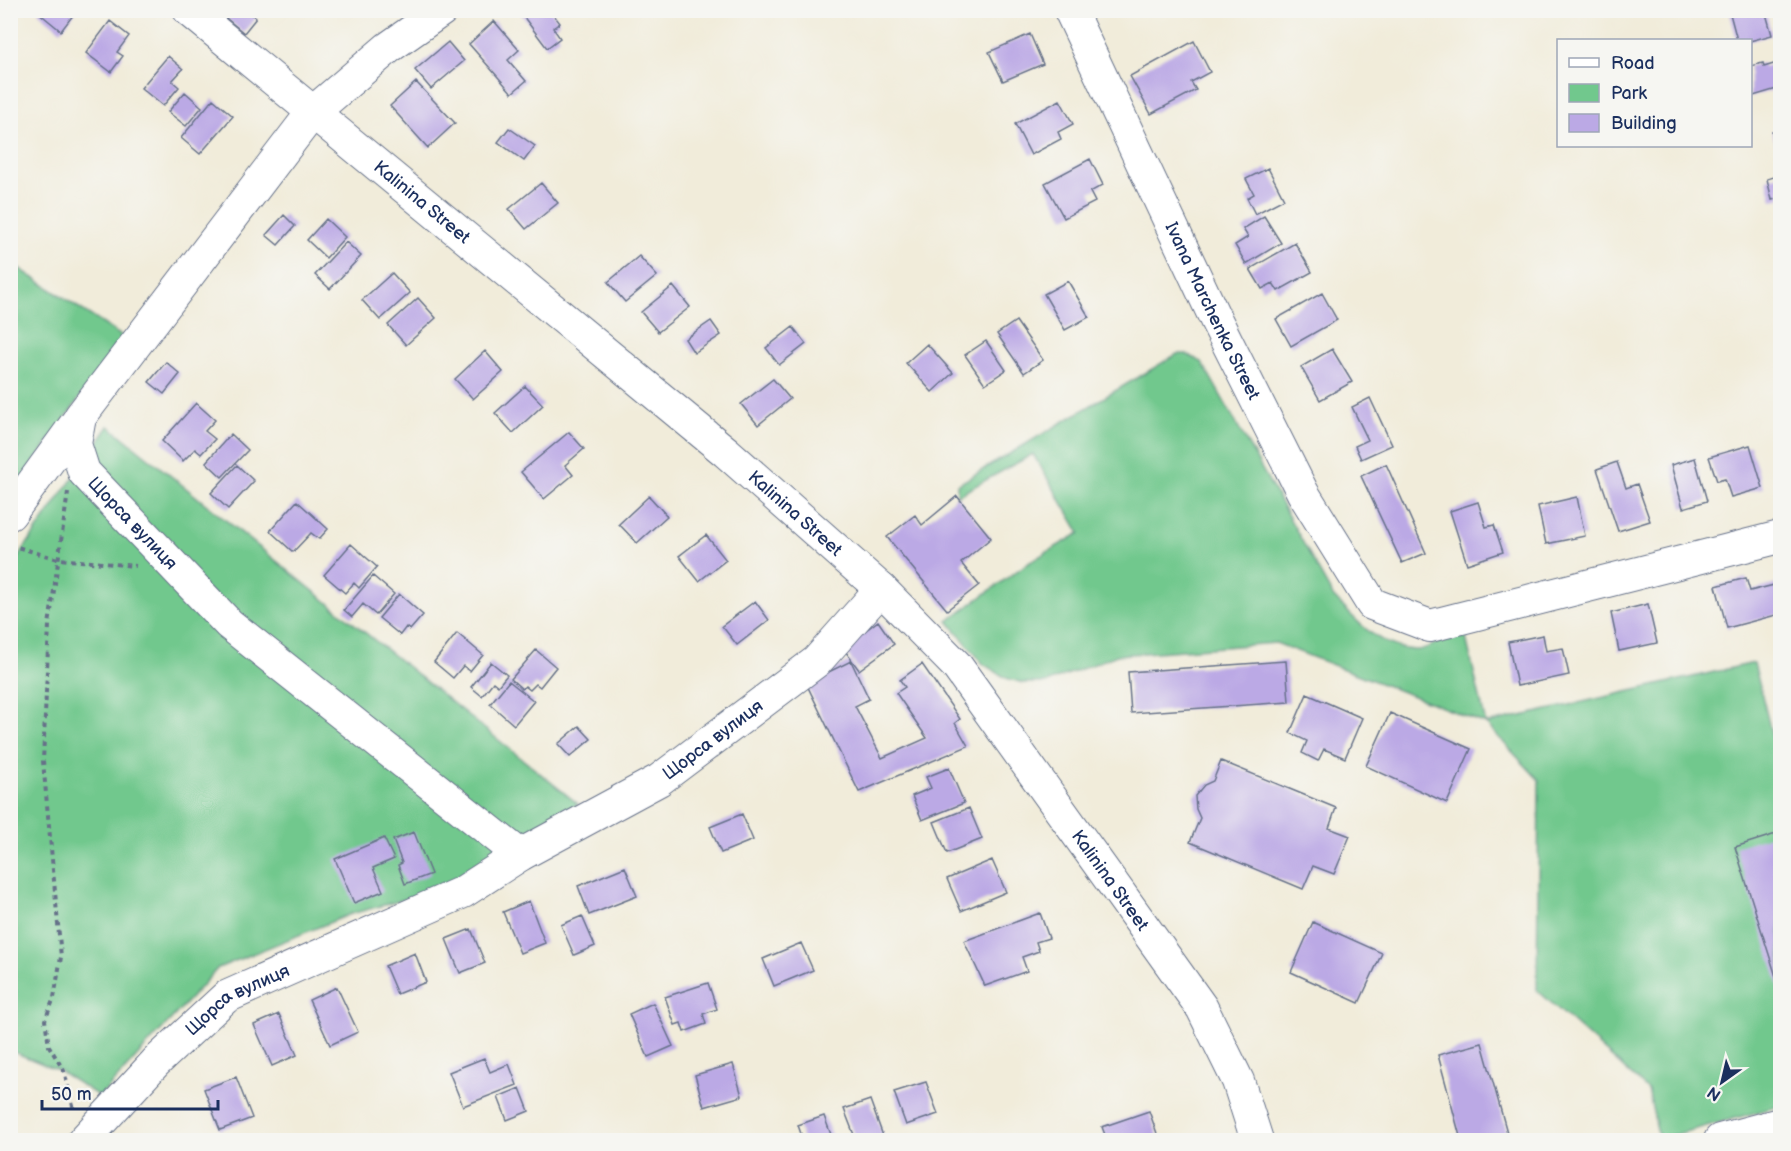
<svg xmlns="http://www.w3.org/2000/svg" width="1791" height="1151" font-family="'Balsamiq Sans',sans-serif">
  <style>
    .green { fill: #71c88d; stroke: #467c76; stroke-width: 1.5 }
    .building { fill: #bba9e5 }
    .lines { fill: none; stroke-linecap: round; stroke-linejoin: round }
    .minor-casing { stroke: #667189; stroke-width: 34 }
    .path { stroke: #667189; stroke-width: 4; stroke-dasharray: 4.5 4.5; stroke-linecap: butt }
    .minor { stroke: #fff; stroke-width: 32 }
    .labels { text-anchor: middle; stroke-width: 6; stroke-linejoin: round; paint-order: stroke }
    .street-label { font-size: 18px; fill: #1b2f5e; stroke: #f6f6f2 }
  </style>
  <rect width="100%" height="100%" fill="#f6f6f2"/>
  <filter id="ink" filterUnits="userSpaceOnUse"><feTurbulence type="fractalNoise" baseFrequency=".0167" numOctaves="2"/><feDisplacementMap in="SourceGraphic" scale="12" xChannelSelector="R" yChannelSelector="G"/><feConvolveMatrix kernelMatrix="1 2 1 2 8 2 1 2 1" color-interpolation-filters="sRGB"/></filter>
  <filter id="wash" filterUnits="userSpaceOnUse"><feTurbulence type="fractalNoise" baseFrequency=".008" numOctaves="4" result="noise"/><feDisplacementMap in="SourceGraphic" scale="24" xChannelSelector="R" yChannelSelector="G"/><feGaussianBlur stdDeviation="1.35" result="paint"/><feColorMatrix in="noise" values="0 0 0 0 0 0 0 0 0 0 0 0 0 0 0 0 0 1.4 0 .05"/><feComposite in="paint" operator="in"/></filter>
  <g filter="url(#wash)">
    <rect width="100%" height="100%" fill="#f1ecda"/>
    <path class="green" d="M 11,263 L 123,337 L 11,495 Z
      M 1177,354 L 1186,354 L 1202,362 L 1333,596 C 1356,621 1380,649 1417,650 C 1428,650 1453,634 1464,629 L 1486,724 L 1754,663 L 1775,748 L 1780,747 L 1780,1106 L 1659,1139 L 1648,1090 L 1537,990 L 1539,780 L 1486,724 L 1276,643 L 1117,655 L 1046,683 L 1023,683 L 1006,678 L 983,664 L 948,621 L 1028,563 L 1080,533 L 1033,454 L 957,496 L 957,485 Z
      M 109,426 L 578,804 L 486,859 L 451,887 L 351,914 L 218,968 L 100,1097 L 58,1070 L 11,1051 L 11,567 Z"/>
    <g id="blocks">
      <path class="building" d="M 40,10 L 77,10 L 61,31 L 38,12 Z
        M 224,10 L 247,10 L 256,18 L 244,33 L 221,14 Z
        M 522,10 L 550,10 L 560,23 L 553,28 L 560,38 L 547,48 L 520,12 Z
        M 1729,10 L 1765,10 L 1772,35 L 1750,41 L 1737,40 Z
        M 110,21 L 129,36 L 117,52 L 123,56 L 111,72 L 86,53 Z
        M 494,21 L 519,50 L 508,60 L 526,81 L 512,93 L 469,44 Z
        M 1030,34 L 1043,64 L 1003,81 L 989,52 Z
        M 1194,41 L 1210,72 L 1191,82 L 1196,90 L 1151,114 L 1130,76 Z
        M 448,42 L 464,61 L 431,89 L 415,70 Z
        M 168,56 L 183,69 L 172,81 L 179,87 L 163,106 L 141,88 Z
        M 1780,62 L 1780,88 L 1750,97 L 1750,66 L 1763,63 L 1764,67 Z
        M 416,82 L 455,123 L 428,148 L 390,106 Z
        M 185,92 L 202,107 L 186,126 L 168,112 Z
        M 213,99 L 233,116 L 200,154 L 181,138 Z
        M 1060,100 L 1073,124 L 1058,132 L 1061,139 L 1031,155 L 1015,124 Z
        M 509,128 L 535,146 L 524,161 L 498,142 Z
        M 1780,129 L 1780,159 L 1772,131 Z
        M 1090,159 L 1103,185 L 1090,192 L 1095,202 L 1064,218 L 1045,183 Z
        M 1268,168 L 1284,199 L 1255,214 L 1247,198 L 1254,194 L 1246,179 Z
        M 1780,175 L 1780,198 L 1772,200 L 1767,179 Z
        M 541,183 L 558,203 L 526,229 L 509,209 Z
        M 284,215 L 295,226 L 278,245 L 266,235 Z
        M 1264,216 L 1281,243 L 1246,264 L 1235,245 L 1248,237 L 1243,229 Z
        M 326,219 L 345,237 L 326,258 L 307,240 Z
        M 346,242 L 361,256 L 330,289 L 315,275 Z
        M 1295,243 L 1312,272 L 1278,291 L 1273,283 L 1262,289 L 1250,269 Z
        M 639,256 L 657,276 L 625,302 L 608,282 Z
        M 392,273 L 410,293 L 380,320 L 362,300 Z
        M 1068,281 L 1089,317 L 1065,330 L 1044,294 Z
        M 673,286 L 690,307 L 658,332 L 641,312 Z
        M 1322,293 L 1337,320 L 1291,346 L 1276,319 Z
        M 418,298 L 436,318 L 406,345 L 388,325 Z
        M 711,321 L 721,335 L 694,353 L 685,339 Z
        M 1016,321 L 1043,360 L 1024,373 L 997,334 Z
        M 793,327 L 806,344 L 779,365 L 766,348 Z
        M 986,341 L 1006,370 L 985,384 L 965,355 Z
        M 927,344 L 953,373 L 932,392 L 906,363 Z
        M 1332,349 L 1352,382 L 1320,400 L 1301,367 Z
        M 485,351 L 503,372 L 473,399 L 455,379 Z
        M 166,362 L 180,374 L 164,394 L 149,382 Z
        M 773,379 L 790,399 L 758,425 L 741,404 Z
        M 525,386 L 543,405 L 513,433 L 495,413 Z
        M 1370,398 L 1392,445 L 1361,459 L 1355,446 L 1368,440 L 1352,407 Z
        M 196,403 L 215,420 L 205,431 L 215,439 L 201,454 L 195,449 L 183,461 L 162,441 Z
        M 569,432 L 584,449 L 565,465 L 573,475 L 544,499 L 521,472 Z
        M 231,434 L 248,450 L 222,477 L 206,462 Z
        M 1750,445 L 1763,488 L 1731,497 L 1725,479 L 1717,481 L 1709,457 Z
        M 1695,458 L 1707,501 L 1683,508 L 1671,465 Z
        M 1617,462 L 1626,488 L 1637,484 L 1650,521 L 1618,531 L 1597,469 Z
        M 1386,464 L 1426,553 L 1402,563 L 1361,476 Z
        M 237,465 L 254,481 L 228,509 L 211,493 Z
        M 649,496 L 667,516 L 637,543 L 619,524 Z
        M 957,496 L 991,538 L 961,563 L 979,585 L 947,610 L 887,537 L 915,515 L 922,525 Z
        M 1577,497 L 1585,536 L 1546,544 L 1538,506 Z
        M 297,501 L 328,529 L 319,539 L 311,533 L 293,552 L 270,531 Z
        M 1478,502 L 1486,527 L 1494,525 L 1503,552 L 1467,564 L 1450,511 Z
        M 706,535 L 726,560 L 699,581 L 679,556 Z
        M 351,544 L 377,567 L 359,588 L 354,583 L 345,593 L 324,575 Z
        M 373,576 L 394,594 L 376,615 L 363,604 L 352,617 L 344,610 Z
        M 1746,578 L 1750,591 L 1778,584 L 1780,614 L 1727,628 L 1716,586 Z
        M 399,594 L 423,615 L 410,630 L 406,627 L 400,635 L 379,618 Z
        M 755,601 L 769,620 L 737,645 L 722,626 Z
        M 1648,604 L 1657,643 L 1619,651 L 1611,613 Z
        M 878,621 L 894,644 L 859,670 L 843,648 Z
        M 457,633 L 483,655 L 470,671 L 463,666 L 453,678 L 434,662 Z
        M 1543,635 L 1546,651 L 1563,648 L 1569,675 L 1517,686 L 1508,642 Z
        M 536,650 L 556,667 L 540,687 L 536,684 L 530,690 L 525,686 L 522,689 L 511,679 Z
        M 851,661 L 869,699 L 855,706 L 882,758 L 927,738 L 896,693 L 905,687 L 900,680 L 922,664 L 960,719 L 955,723 L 968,746 L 859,792 L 806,683 Z
        M 1286,661 L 1289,702 L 1131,713 L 1128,672 Z
        M 491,662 L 507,675 L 498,686 L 493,682 L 482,696 L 471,687 Z
        M 509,681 L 534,701 L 514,725 L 490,704 Z
        M 1307,694 L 1362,718 L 1345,758 L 1324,749 L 1318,761 L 1302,753 L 1307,741 L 1290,733 Z
        M 1390,713 L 1471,749 L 1447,803 L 1366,766 Z
        M 579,726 L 591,739 L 570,757 L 558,744 Z
        M 1221,761 L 1336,808 L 1329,828 L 1350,836 L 1334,874 L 1313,866 L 1303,889 L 1190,842 L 1200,818 L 1196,809 L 1195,796 L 1204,785 L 1213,781 Z
        M 949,768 L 964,803 L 922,820 L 912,796 L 931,788 L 926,777 Z
        M 969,808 L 982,839 L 947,853 L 934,822 Z
        M 742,814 L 753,840 L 721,853 L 710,827 Z
        M 414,832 L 431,874 L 405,884 L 398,865 L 402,863 L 393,840 Z
        M 1779,833 L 1780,985 L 1779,986 L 1735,847 Z
        M 384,838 L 394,859 L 373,868 L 383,891 L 354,903 L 335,859 Z
        M 992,860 L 1006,892 L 961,911 L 947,879 Z
        M 625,867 L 637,896 L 589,915 L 578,886 Z
        M 529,901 L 545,943 L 520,953 L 503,912 Z
        M 1040,913 L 1049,938 L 1036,942 L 1039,951 L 1022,957 L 1027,971 L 985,986 L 964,941 Z
        M 582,916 L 595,946 L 574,955 L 561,925 Z
        M 1313,922 L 1382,953 L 1359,1003 L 1291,972 Z
        M 471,929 L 485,963 L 460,973 L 446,939 Z
        M 801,943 L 813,970 L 774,986 L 763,959 Z
        M 415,953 L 426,982 L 397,994 L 385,966 Z
        M 708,983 L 717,1009 L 703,1014 L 706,1024 L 684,1032 L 681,1023 L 675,1025 L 665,997 Z
        M 337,987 L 358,1032 L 330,1045 L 309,1000 Z
        M 653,1003 L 673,1046 L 648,1057 L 629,1014 Z
        M 279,1014 L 297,1055 L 272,1066 L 254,1025 Z
        M 1482,1043 L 1508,1136 L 1491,1140 L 1461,1140 L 1438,1055 Z
        M 484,1058 L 490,1072 L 509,1064 L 517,1085 L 463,1106 L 449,1072 Z
        M 733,1064 L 742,1096 L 704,1107 L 695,1075 Z
        M 236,1077 L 252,1118 L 220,1130 L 204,1089 Z
        M 926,1082 L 938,1114 L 906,1125 L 894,1092 Z
        M 520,1088 L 529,1111 L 507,1120 L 498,1097 Z
        M 870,1100 L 883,1136 L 879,1137 L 880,1140 L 856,1140 L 844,1109 Z
        M 1149,1111 L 1159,1139 L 1107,1140 L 1102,1127 Z
        M 824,1116 L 833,1140 L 803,1140 L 798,1125 Z"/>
    </g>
  </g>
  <g filter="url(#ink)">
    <use href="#blocks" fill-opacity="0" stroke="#667189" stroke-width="1.5"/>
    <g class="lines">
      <g class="minor-casing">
        <g id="minor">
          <path id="s1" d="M 189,10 L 726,452 L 881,589 L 956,665 L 1202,1008 L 1238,1081 L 1257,1140"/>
          <path id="s2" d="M 442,10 L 388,48 L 312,113 L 80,417 L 75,444 L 84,472 L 229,624 L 520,855"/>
          <path id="s3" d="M 1070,10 L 1215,318 L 1303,493 L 1372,604 L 1430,626 L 1780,537"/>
          <path d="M 10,514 L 80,418"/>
          <path id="s4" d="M 84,1140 L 156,1062 L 226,997 L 463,892 L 520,855 L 659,780 L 817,661 L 881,589"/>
          <path d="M 1720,1140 L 1780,1124"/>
        </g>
      </g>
      <path class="path" d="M 68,492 L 49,625 L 43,761 L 61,957 L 54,998 L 45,1020 L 49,1046 L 64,1071 L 74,1110
        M 10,545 L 58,559 L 136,566"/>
      <use href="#minor" class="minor"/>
    </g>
  </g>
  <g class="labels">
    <g class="street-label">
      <text dy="6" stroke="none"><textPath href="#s1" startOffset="302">Kalinina Street</textPath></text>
      <text dy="6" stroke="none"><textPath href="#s3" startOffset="333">Ivana Marchenka Street</textPath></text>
      <text dy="6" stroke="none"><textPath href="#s1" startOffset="788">Kalinina Street</textPath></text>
      <text dy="6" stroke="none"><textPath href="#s2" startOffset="676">Щорса вулиця</textPath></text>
      <text dy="6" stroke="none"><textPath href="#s4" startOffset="754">Щорса вулиця</textPath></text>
      <text dy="6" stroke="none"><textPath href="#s1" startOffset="1274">Kalinina Street</textPath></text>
      <text dy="6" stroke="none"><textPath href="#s4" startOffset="210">Щорса вулиця</textPath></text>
    </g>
  </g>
  <rect width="1791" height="1151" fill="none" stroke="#f6f6f2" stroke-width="36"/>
  <rect x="1557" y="39" width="195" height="108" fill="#f6f6f2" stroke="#9ea6b7" stroke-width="1.5"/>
  <rect x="1569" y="58" width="30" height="9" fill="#ffffff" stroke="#9ea6b7" stroke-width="1.5"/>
  <text x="1611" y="69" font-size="18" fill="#1b2f5e">Road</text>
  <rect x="1569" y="84" width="30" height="18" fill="#71c88d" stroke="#9ea6b7" stroke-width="1.5"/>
  <text x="1611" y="99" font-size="18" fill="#1b2f5e">Park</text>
  <rect x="1569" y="114" width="30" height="18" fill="#bba9e5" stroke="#9ea6b7" stroke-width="1.5"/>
  <text x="1611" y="129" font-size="18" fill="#1b2f5e">Building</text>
  <g transform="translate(1722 1082) rotate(214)" stroke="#f6f6f2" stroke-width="4.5" paint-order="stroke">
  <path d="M0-4.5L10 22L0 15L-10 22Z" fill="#1b2f5e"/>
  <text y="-9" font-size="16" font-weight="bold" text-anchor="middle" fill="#1b2f5e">N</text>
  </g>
  <path d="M42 1100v9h176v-9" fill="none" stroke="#1b2f5e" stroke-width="3"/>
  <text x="51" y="1100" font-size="18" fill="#1b2f5e" stroke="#f6f6f2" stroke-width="4.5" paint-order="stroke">50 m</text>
</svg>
